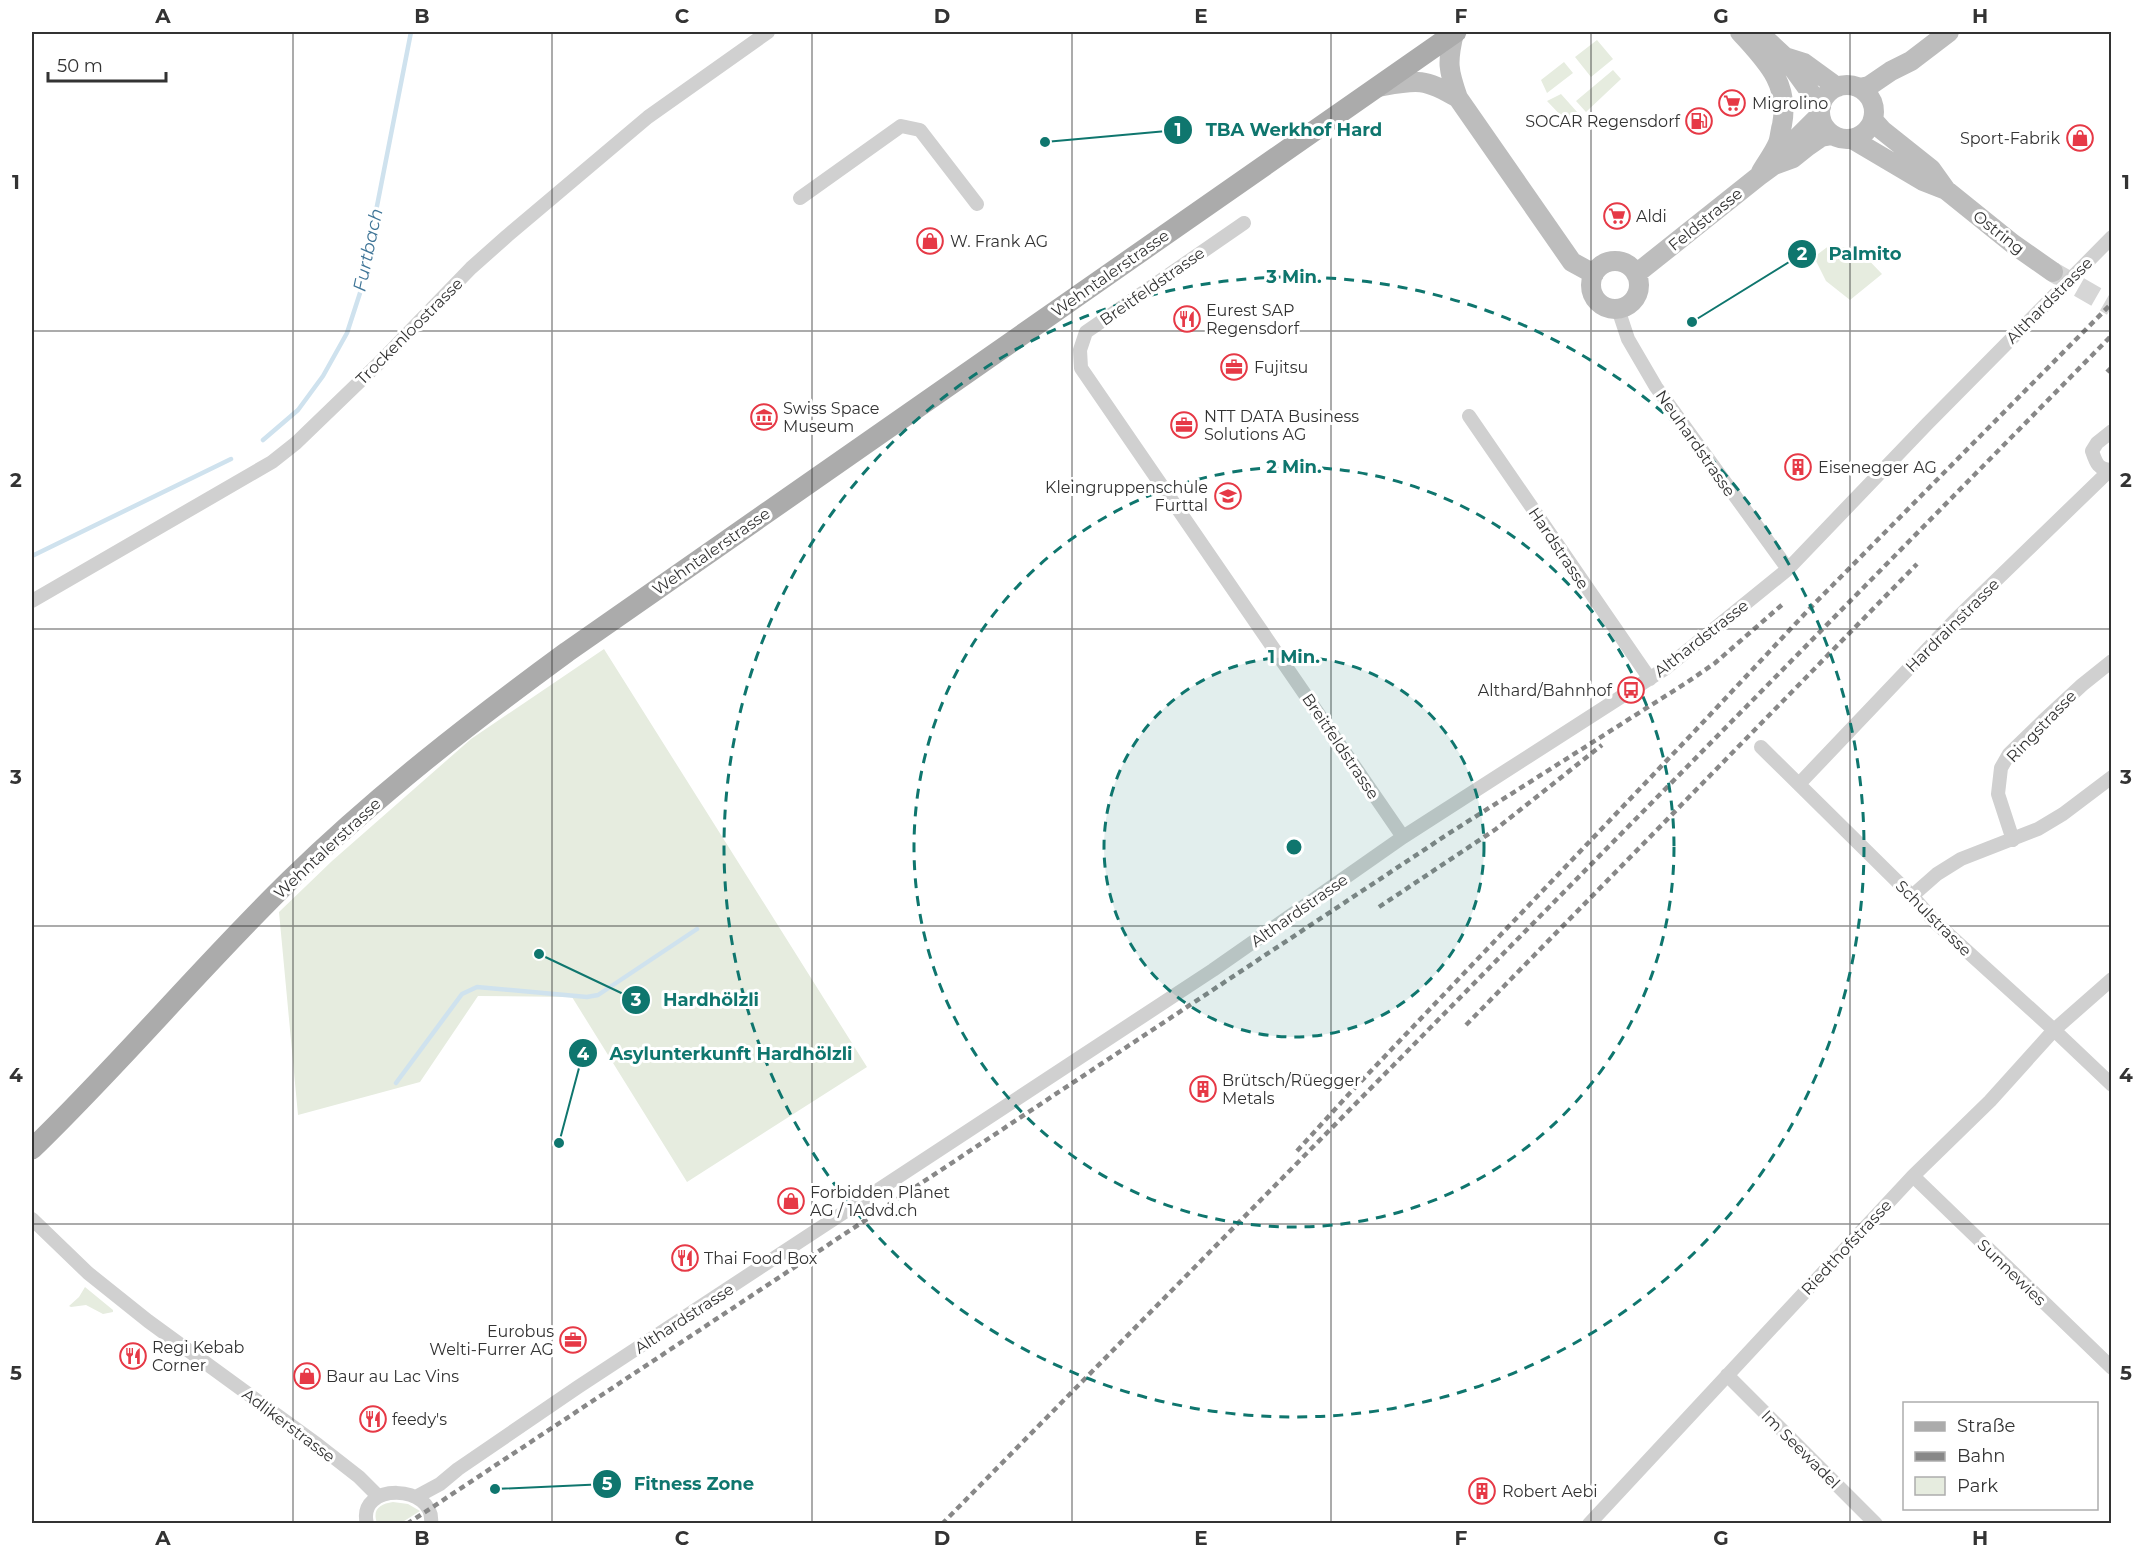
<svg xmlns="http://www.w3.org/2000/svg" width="2143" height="1555" font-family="Montserrat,sans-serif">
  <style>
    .green { fill: #e6ecdf }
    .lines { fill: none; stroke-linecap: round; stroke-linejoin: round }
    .stream { stroke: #cfe2ee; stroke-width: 4.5 }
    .secondary-tunnel { stroke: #d6d6d6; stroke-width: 20; stroke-dasharray: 20 10; stroke-linecap: butt }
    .minor { stroke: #d0d0d0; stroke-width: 14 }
    .secondary { stroke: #bdbdbd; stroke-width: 20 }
    .primary { stroke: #ababab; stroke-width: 21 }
    .rail { stroke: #888; stroke-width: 4.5; stroke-dasharray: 6 4.5; stroke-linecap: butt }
    .grid { fill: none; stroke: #333; stroke-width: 1.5; stroke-opacity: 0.55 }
    .ring { fill: none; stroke: #0f766e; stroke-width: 3; stroke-dasharray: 10 8 }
    .labels { text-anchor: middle; stroke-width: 6; stroke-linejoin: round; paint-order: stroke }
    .poi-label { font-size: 16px; fill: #333; stroke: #fff; text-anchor: start }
    .street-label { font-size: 16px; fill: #333; stroke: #fff }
    .water-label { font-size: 18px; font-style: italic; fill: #3f7597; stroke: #fff }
    .centre { fill: #0f766e; stroke: #fff; stroke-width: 3 }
    .ring-label { font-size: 18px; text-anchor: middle; font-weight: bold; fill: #0f766e; stroke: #fff; stroke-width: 6; stroke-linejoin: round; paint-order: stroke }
    .leader { fill: none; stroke: #0f766e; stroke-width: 2 }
    .callout-dot { fill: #0f766e; stroke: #fff; stroke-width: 2 }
    .mark-label { font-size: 18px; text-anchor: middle; font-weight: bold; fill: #fff }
    .callout-label { font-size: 18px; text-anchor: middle; font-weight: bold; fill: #0f766e; stroke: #fff; stroke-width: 6; stroke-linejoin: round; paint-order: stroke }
    .neatline { fill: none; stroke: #333; stroke-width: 2 }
    .grid-label { font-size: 20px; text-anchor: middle; font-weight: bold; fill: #333 }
  </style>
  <rect width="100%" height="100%" fill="#fff"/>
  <path class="green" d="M 1597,40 L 1613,59 L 1591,77 L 1575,57 Z
    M 1564,62 L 1573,73 L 1547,93 L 1541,80 Z
    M 1613,70 L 1621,79 L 1586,112 L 1576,101 Z
    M 1561,94 L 1578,113 L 1567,122 L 1547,101 Z
    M 1830,245 L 1859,250 L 1882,274 L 1850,300 L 1826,281 L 1814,257 Z
    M 604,649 L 867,1067 L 687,1182 L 572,997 L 478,996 L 420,1082 L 298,1115 L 279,912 L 332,861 L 471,739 Z
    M 85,1287 L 113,1310 L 113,1312 L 103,1314 L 86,1305 L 71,1307 L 69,1306 L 79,1297 Z
    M 393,1502 L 408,1504 L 420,1511 L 401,1523 L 377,1523 C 372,1509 380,1504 393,1502 Z"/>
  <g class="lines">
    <path class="stream" d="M 263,440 L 298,410 L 323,376 L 347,333 L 360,293 L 411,32
      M 32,556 L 231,459
      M 396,1083 L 462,994 L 477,987 L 587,997 L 598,995 L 697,929"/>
    <path class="secondary-tunnel" d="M 2053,272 L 2112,306"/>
    <path class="minor" d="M 800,198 L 901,126 L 920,130 L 977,204
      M 1244,223 L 1086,332 L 1080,350 L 1081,368 L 1403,837
      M 1618,309 L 1628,339 L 1656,387 L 1788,569
      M 1469,416 L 1650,679
      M 2112,431 L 2097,443 L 2092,451 C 2096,463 2098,470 2112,470
      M 32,601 L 272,462 L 296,443 L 380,362 L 471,268 L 507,236 L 648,117 L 768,32
      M 1761,747 L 1912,896 L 1936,923 L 2054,1030 L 2112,1085
      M 1799,784 L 1956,619 L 2109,471
      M 2013,840 L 1998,794 L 2001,768 L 2009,754 L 2043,721 L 2082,685 L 2112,661
      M 1912,896 L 1937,874 L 1961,859 L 2038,829 L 2063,814 L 2112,777
      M 1913,1176 L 2112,1368
      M 32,1219 L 88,1273 L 148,1321 L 318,1445 L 359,1477 L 378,1496
      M 1727,1375 L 1876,1524
      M 416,1497 L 440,1484 L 458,1469 L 578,1387 L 1213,970 L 1403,837 L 1666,668 L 1788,569 L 1927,424 L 2112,237
      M 367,1524 C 356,1482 436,1483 431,1524
      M 1589,1524 L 1913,1176 L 1990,1101 L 2054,1030 L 2112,979"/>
    <path class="secondary" d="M 1740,32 C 1766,61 1790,83 1782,125 C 1780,131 1780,138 1778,143 C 1774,153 1766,163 1761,172
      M 1758,32 L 1785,57 L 1821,107
      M 1454,33 C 1447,62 1448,70 1458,98 L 1572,262 L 1594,274
      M 1785,57 L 1804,63 L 1837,87
      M1820 112a27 27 0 1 1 54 0a27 27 0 1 1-54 0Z
      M 1377,87 C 1416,80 1423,77 1458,98
      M 1860,88 L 1869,86 L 1891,71 L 1911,61 L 1949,32
      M 1873,120 L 1882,130 L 1931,169 L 1946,190 L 2013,244 L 2053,272
      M 1852,139 L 1923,181 L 1946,190
      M 1782,153 L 1820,115
      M1591 285a24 24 0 1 1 48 0a24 24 0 1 1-48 0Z
      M 1636,274 L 1759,176 L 1774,165 L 1793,158 L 1808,146 L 1821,137 L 1832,135"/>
    <path class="primary" d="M 32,1149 C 121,1063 201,967 290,880 C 376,796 470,723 567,652 L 1456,32"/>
    <path class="rail" d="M 2107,372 L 2112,367
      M 1379,907 L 1496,829 L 1602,745
      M 1466,1025 L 1917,564
      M 1297,1151 L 1348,1095 L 1692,734 L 1814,604 L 2112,303
      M 407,1524 L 1448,834 L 1686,683 L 1715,663 L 1784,603
      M 942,1524 L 2112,335"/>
  </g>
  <path class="grid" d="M 293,32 L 293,1524M 552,32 L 552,1524M 812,32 L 812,1524M 1072,32 L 1072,1524M 1331,32 L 1331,1524M 1591,32 L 1591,1524M 1850,32 L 1850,1524M 32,331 L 2112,331M 32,629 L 2112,629M 32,926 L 2112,926M 32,1224 L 2112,1224"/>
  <circle cx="1294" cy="847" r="190" fill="#0f766e" fill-opacity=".12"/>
  <g class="ring">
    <circle cx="1294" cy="847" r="190"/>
    <circle cx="1294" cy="847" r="380"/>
    <circle cx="1294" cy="847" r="570"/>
  </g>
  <defs>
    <g id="supermarket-ring" transform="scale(1.35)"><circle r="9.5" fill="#fff" stroke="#e63946" stroke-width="1.5"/><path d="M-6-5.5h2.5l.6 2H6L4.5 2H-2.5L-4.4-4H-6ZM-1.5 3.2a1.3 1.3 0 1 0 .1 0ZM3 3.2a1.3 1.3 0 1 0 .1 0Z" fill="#e63946"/></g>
    <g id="fuel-ring" transform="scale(1.35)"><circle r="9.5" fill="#fff" stroke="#e63946" stroke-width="1.5"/><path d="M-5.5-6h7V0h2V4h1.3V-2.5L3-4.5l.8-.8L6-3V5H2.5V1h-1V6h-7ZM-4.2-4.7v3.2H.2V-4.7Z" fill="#e63946"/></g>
    <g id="shop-ring" transform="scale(1.35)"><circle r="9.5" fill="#fff" stroke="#e63946" stroke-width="1.5"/><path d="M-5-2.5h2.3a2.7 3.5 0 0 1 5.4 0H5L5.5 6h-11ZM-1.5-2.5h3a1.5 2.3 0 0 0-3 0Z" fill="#e63946"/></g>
    <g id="restaurant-ring" transform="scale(1.35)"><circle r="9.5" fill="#fff" stroke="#e63946" stroke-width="1.5"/><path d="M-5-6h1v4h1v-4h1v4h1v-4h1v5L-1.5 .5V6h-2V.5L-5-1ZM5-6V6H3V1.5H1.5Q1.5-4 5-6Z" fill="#e63946"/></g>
    <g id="office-ring" transform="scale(1.35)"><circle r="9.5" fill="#fff" stroke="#e63946" stroke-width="1.5"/><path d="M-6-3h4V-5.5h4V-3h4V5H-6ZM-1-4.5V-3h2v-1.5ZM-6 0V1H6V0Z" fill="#e63946"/></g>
    <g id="museum-ring" transform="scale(1.35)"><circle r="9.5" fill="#fff" stroke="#e63946" stroke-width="1.5"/><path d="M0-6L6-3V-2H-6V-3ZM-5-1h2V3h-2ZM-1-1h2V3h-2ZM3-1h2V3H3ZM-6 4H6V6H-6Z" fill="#e63946"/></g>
    <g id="building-ring" transform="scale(1.35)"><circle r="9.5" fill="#fff" stroke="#e63946" stroke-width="1.5"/><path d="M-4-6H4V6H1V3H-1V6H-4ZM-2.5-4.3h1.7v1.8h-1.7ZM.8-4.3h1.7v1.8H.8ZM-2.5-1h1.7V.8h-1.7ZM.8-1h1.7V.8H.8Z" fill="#e63946"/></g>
    <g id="school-ring" transform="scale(1.35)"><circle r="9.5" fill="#fff" stroke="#e63946" stroke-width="1.5"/><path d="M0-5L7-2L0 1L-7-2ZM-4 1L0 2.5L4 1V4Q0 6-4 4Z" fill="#e63946"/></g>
    <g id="bus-ring" transform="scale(1.35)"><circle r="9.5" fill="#fff" stroke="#e63946" stroke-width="1.5"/><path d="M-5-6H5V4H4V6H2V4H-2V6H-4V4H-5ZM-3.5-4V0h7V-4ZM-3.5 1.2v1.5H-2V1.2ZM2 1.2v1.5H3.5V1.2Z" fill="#e63946"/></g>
  </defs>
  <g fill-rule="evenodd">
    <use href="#supermarket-ring" x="1732" y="103"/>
    <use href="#fuel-ring" x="1699" y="121"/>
    <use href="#shop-ring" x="2080" y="138"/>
    <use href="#supermarket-ring" x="1617" y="216"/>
    <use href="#shop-ring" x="930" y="241"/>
    <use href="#restaurant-ring" x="1187" y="319"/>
    <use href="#office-ring" x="1234" y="367"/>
    <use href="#museum-ring" x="764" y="417"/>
    <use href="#office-ring" x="1184" y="425"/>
    <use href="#building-ring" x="1798" y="467"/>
    <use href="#school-ring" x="1228" y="496"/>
    <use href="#bus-ring" x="1631" y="690"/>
    <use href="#building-ring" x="1203" y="1089"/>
    <use href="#shop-ring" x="791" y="1201"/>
    <use href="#restaurant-ring" x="685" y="1258"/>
    <use href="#office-ring" x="573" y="1340"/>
    <use href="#restaurant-ring" x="133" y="1356"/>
    <use href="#shop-ring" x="307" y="1376"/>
    <use href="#restaurant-ring" x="373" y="1419"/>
    <use href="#building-ring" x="1482" y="1491"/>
  </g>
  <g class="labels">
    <g class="poi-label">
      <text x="1752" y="109">Migrolino</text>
      <text x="1680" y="127" text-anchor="end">SOCAR Regensdorf</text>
      <text x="2060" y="144" text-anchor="end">Sport-Fabrik</text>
      <text x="1636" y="222">Aldi</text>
      <text x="950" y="247">W. Frank AG</text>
      <text x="1206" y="316">Eurest SAP<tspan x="1206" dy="18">Regensdorf</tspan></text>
      <text x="1254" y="373">Fujitsu</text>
      <text x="783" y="414">Swiss Space<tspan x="783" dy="18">Museum</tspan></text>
      <text x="1204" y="422">NTT DATA Business<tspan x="1204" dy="18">Solutions AG</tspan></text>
      <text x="1818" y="473">Eisenegger AG</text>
      <text x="1208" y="493" text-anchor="end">Kleingruppenschule<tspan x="1208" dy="18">Furttal</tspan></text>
      <text x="1612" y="696" text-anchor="end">Althard/Bahnhof</text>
      <text x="1222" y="1086">Brütsch/Rüegger<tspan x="1222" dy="18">Metals</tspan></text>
      <text x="810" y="1198">Forbidden Planet<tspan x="810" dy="18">AG / 1Advd.ch</tspan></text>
      <text x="704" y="1264">Thai Food Box</text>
      <text x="554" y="1337" text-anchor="end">Eurobus<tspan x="554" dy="18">Welti-Furrer AG</tspan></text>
      <text x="152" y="1353">Regi Kebab<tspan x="152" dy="18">Corner</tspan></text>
      <text x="326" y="1382">Baur au Lac Vins</text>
      <text x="392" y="1425">feedy's</text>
      <text x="1502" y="1497">Robert Aebi</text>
    </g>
    <g class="street-label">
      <text transform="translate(1705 219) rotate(-39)" y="6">Feldstrasse</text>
      <text transform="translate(1999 232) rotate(38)" y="6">Ostring</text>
      <text transform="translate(1110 273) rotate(-35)" y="6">Wehntalerstrasse</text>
      <text transform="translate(1152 286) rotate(-35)" y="6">Breitfeldstrasse</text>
      <text transform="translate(2049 300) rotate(-45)" y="6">Althardstrasse</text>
      <text transform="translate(409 331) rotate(-45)" y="6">Trockenloostrasse</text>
      <text transform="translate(1696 443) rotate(55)" y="6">Neuhardstrasse</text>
      <text transform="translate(1559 548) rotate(56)" y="6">Hardstrasse</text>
      <text transform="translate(711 551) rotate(-35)" y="6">Wehntalerstrasse</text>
      <text transform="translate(1952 625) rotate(-45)" y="6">Hardrainstrasse</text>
      <text transform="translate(1701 638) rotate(-38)" y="6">Althardstrasse</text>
      <text transform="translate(2041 726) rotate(-46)" y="6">Ringstrasse</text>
      <text transform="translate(1341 746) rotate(56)" y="6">Breitfeldstrasse</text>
      <text transform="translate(327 848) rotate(-43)" y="6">Wehntalerstrasse</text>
      <text transform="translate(1299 910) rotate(-35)" y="6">Althardstrasse</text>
      <text transform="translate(1934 918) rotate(45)" y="6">Schulstrasse</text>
      <text transform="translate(1846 1247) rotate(-47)" y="6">Riedthofstrasse</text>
      <text transform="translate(2012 1272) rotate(44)" y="6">Sunnewies</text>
      <text transform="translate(684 1318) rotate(-33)" y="6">Althardstrasse</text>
      <text transform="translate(289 1425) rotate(37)" y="6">Adlikerstrasse</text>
      <text transform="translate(1801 1449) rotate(45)" y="6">Im Seewadel</text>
    </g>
    <g class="water-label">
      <text transform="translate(368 250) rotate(-78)" y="6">Furtbach</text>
    </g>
  </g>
  <circle cx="1294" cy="847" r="9" class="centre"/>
  <g class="ring-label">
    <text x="1294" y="283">3 Min.</text>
    <text x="1294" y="473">2 Min.</text>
    <text x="1294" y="663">1 Min.</text>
  </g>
  <path class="leader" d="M1045 142L1178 130M1692 322L1802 254M539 954L636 1000M559 1143L583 1053M495 1489L607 1484"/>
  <g class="callout-dot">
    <circle cx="1045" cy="142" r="6"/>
    <circle cx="1692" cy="322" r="6"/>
    <circle cx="539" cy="954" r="6"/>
    <circle cx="559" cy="1143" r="6"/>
    <circle cx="495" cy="1489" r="6"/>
    <circle cx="1178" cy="130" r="15"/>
    <circle cx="1802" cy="254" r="15"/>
    <circle cx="636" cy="1000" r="15"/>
    <circle cx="583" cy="1053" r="15"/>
    <circle cx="607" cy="1484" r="15"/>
  </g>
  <g class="mark-label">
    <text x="1178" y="136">1</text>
    <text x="1802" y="260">2</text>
    <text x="636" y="1006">3</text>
    <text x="583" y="1060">4</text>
    <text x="607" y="1490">5</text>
  </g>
  <g class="callout-label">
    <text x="1294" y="136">TBA Werkhof Hard</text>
    <text x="1865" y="260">Palmito</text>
    <text x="711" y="1006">Hardhölzli</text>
    <text x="731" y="1060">Asylunterkunft Hardhölzli</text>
    <text x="694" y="1490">Fitness Zone</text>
  </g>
  <rect width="2143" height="1555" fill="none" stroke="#ffffff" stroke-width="66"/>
  <rect x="1903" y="1402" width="195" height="108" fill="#ffffff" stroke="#adadad" stroke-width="1.5"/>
  <rect x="1915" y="1422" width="30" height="9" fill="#ababab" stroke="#adadad" stroke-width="1.5"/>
  <text x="1957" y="1432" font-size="18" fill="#333333">Straße</text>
  <rect x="1915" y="1452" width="30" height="9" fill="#888888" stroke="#adadad" stroke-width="1.5"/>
  <text x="1957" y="1462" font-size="18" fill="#333333">Bahn</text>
  <rect x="1915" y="1477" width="30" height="18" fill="#e6ecdf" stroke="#adadad" stroke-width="1.5"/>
  <text x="1957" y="1492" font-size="18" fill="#333333">Park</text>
  <path d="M48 72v9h118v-9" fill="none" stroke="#333333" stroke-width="3"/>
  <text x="57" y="72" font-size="18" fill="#333333" stroke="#ffffff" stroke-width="4.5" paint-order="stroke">50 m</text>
  <rect x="33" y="33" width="2077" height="1489" class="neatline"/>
  <g class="grid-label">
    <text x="163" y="23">A</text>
    <text x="422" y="23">B</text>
    <text x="682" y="23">C</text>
    <text x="942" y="23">D</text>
    <text x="1201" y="23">E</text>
    <text x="1461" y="23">F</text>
    <text x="1721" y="23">G</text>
    <text x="1980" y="23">H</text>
    <text x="16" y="189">1</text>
    <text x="2126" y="189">1</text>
    <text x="16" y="487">2</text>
    <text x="2126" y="487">2</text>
    <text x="16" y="784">3</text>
    <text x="2126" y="784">3</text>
    <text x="16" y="1082">4</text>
    <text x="2126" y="1082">4</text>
    <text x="16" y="1380">5</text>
    <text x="2126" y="1380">5</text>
    <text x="163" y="1545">A</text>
    <text x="422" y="1545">B</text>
    <text x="682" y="1545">C</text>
    <text x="942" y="1545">D</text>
    <text x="1201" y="1545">E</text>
    <text x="1461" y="1545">F</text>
    <text x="1721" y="1545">G</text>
    <text x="1980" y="1545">H</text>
  </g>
</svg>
